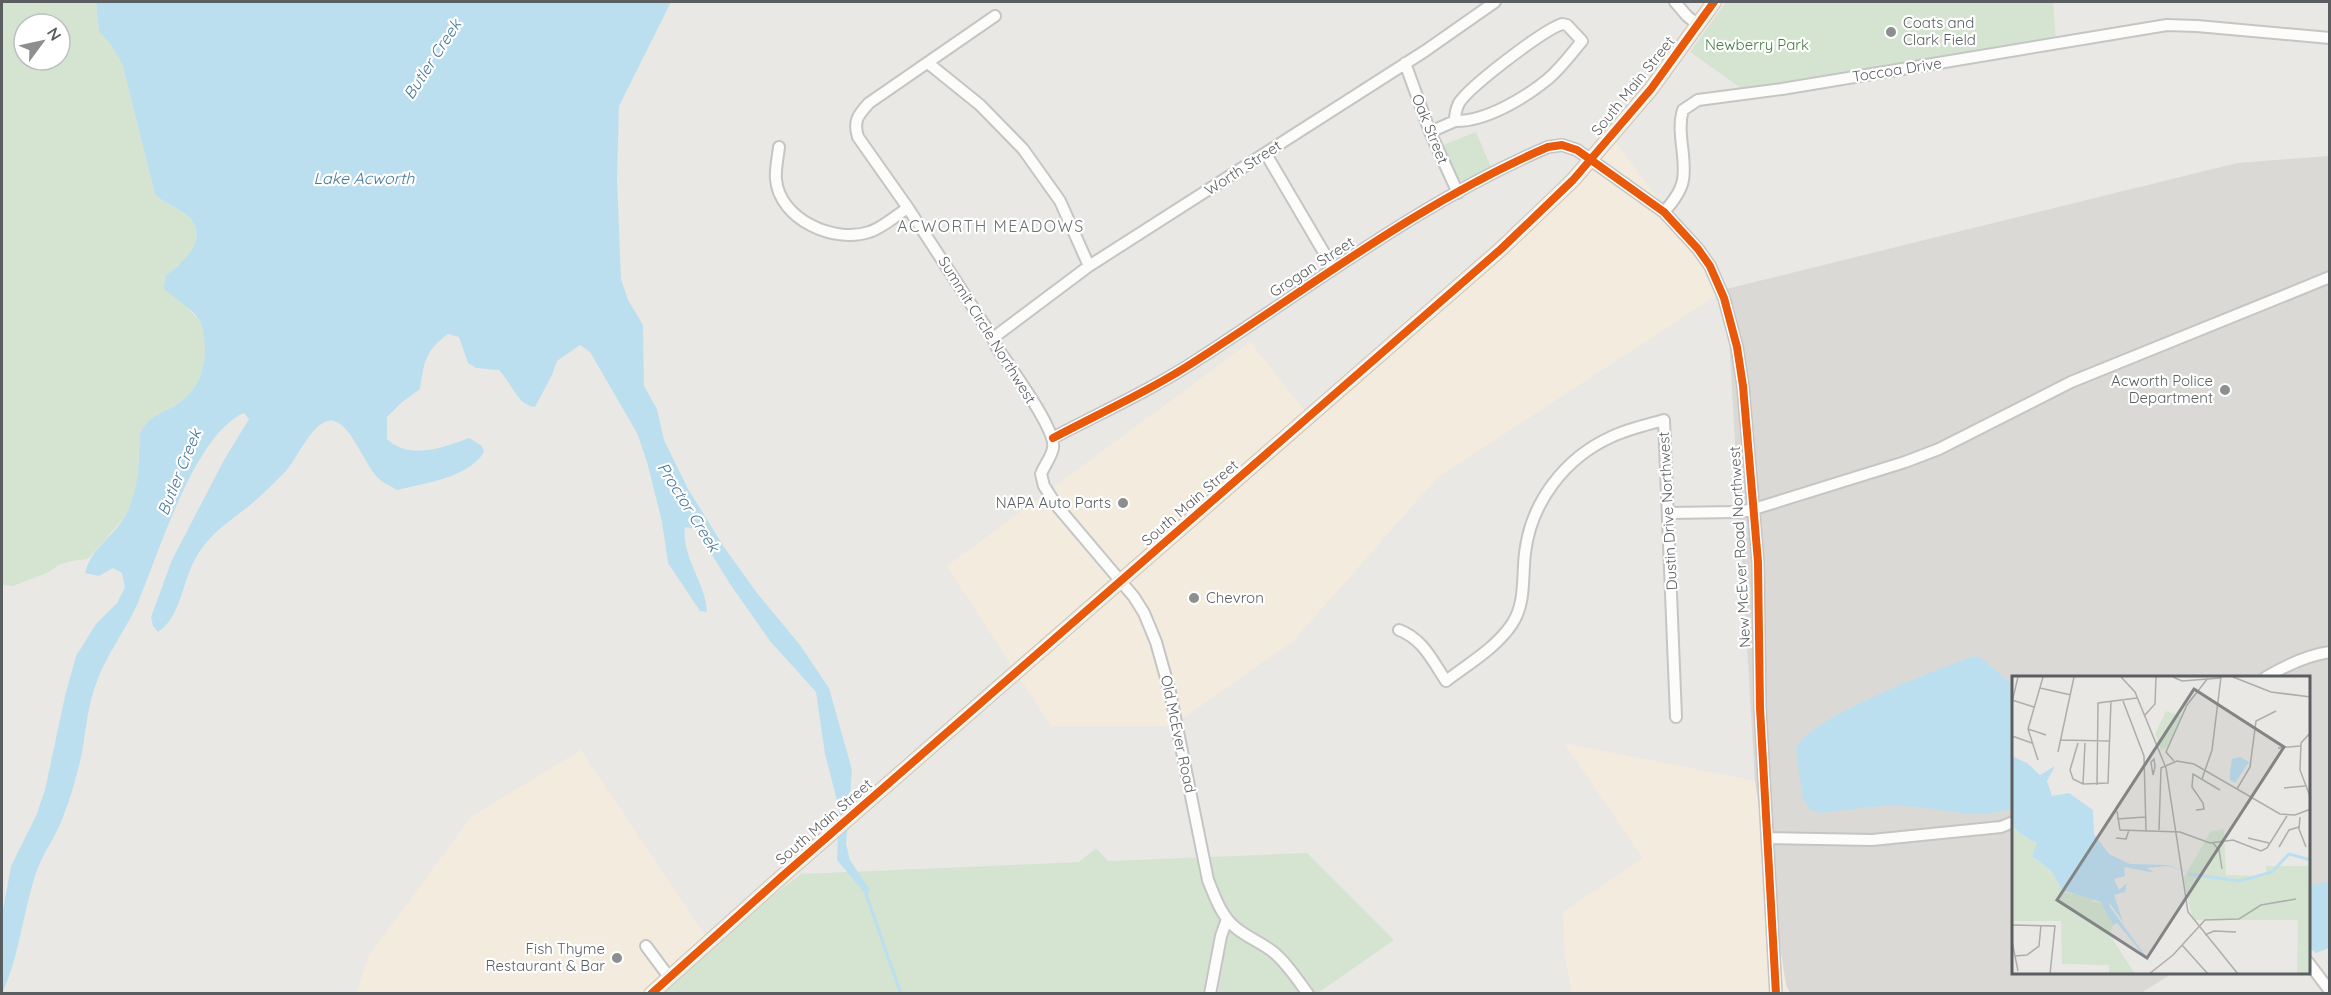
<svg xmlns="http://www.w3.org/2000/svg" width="2331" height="995" font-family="Quicksand,sans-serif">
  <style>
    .commercial { fill: #f3ecde }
    .industrial { fill: #dbd9d5 }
    .green { fill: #d5e4d1; fill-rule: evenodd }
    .water { fill: #bcdff0 }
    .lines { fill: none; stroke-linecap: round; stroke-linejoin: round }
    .stream { stroke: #bcdff0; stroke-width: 3 }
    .minor-casing { stroke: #c6c5c5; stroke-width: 14 }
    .major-casing { stroke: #cfc5b4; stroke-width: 16 }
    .minor { stroke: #fcfcfb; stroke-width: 10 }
    .major { stroke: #f1eee7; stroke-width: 14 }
    .cycleway-casing { stroke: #fff; stroke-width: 11 }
    .cycleway { stroke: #e8590c; stroke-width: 8 }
    .poi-dot { fill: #8c8e8f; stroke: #fff; stroke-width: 2 }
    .labels { text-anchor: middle; stroke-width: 4.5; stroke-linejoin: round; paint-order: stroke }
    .poi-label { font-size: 15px; fill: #5a5e61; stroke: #fff; text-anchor: end }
    .park-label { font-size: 15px; fill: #407e3d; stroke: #fff }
    .street-label { font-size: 15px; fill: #5a5e61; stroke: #fff }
    .water-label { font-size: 16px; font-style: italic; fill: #45789c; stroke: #fff }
    .neighbourhood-label { font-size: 16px; letter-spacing: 1.5px; fill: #6c7073; stroke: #fff }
    .inset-river { fill: none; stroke: #bcdff0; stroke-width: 3 }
    .inset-road { fill: none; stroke: #acadac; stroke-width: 1.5 }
    .view { fill: #828486; fill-opacity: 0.15; stroke: #828486; stroke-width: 3 }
    .inset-edge { fill: none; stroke: #5a5e61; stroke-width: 3 }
  </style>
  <rect width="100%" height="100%" fill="#eae8e4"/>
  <path class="commercial" d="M 1613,139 L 1726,289 L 1437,478 L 1293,641 L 1172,726 L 1051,726 L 947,566 L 1250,342 L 1308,415 Z
    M 1564,743 L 1755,781 L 1786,985 L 1790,993 L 1572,993 L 1565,956 L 1563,912 L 1643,858 Z
    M 581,750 L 710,943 L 649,993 L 356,994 L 369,955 L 472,816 Z"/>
  <path class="industrial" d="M 2329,156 L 2329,891 L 2309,896 L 2308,677 L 2013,677 L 2013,972 L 2173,973 L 2141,993 L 1790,993 L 1786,985 L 1755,781 L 1726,289 L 2237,163 Z"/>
  <path class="green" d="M 2,2 L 96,2 L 99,32 L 109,42 L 122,62 L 155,194 C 164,205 180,207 190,218 C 209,240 183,263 166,275 C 174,287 181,299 189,310 C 193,315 199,319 202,324 C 213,350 202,387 179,403 C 163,414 150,413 140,433 L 136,495 L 124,518 L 88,559 L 72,561 L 59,565 L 47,573 L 13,586 L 2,585 ZM 24,24 L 60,24 L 60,60 L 24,60 Z
    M 1726,2 L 2053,2 L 2056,40 L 1745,91 L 1690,52 Z
    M 1476,132 L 1491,167 L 1465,182 L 1458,179 L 1443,145 Z
    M 1096,848 L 1108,861 L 1307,853 L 1394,940 L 1318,993 L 649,994 L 688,960 L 801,874 L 1079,862 Z"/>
  <path class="water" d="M 96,2 L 671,2 L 619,106 L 617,179 L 621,279 L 628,300 L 643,325 L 644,386 L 657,409 L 664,440 L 688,489 L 724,547 L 757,593 L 800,645 L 829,688 L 852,770 L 846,844 L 850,860 L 870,890 L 866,895 L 837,860 L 839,808 L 825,754 L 816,692 L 770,641 L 730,584 L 696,529 L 685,527 C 681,557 706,583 707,612 L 700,611 L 668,563 L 662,522 L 647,462 L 637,433 L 590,352 L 580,345 L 557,361 L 552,375 L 535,407 C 518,406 511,382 499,370 L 476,368 L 468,363 L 459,337 L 448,334 C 425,351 424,362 420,389 L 401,403 L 387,417 L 387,439 C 409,460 443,448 469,438 L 482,446 L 484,452 C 468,478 425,483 397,490 C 391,486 383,483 378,478 C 365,465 351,425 334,421 C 315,416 297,459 286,471 C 276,481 266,491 256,500 C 227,525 204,534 189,573 C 181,593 177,620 158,632 L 153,626 L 151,617 L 172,560 L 224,460 L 249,419 L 244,413 C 194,434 158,556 137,605 C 125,631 107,654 97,681 C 88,704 86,729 82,753 C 77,776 70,800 61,822 C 53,841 41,856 35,876 C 23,914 19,957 2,994 L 2,916 L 11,866 L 36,816 L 45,790 L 65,696 L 76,656 L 96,624 L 117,603 L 125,587 L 122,573 L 113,568 L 99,576 L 85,573 C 92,546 113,538 125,516 C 140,491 138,461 140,433 C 150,413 163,414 179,403 C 200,388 208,362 204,337 C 203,333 203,327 201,323 C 194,309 175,300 164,288 L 166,275 C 183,263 209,240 190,218 C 180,207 164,205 155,194 L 122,63 L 109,42 L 99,32 Z
    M 1974,656 L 1981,658 L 2013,685 L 2013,808 C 1972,822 1943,807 1902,806 C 1876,805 1848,810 1822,813 L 1810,810 L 1803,799 L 1796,749 C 1806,718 1941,668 1974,656 Z
    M 2329,881 L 2329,948 L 2316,953 L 2309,948 L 2309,886 Z"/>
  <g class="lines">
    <path class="stream" d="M 865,891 L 901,994"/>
    <g class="minor-casing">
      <path id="minor" d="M 1675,2 L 1687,16 L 1698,25
        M 995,16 L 869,103 C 858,115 853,121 858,137 L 908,208 L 993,338 L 996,346 C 1008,364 1057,430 1053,448 C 1052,456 1044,466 1041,474 L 1044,486 L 1057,506 L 1134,597 L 1144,613 L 1156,642 L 1170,692 L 1208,880 C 1215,897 1221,916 1236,928 C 1247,937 1260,942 1272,951 C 1286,962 1297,979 1308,994
        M 1562,24 L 1567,25 L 1582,41 C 1571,54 1561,68 1548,79 C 1525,98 1485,122 1455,121 C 1455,115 1456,109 1459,103 C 1470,86 1542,31 1562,24 Z
        M 928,63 L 980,105 L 1023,149 L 1060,201 L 1089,266
        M 1405,63 L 1430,132 L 1458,193
        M 1430,132 L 1455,121
        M 779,147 C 778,157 775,169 776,179 C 779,219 834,244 869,232 C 883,228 896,215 908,208
        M 1266,154 L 1333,268
        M 1664,212 C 1672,203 1681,192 1683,180 C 1687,157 1676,132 1683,110 L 1698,100 L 1782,89 L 2167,25 L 2197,26 L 2330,38
        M 993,338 L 1089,266 L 1425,51 L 1495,2
        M 1053,438 C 1100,413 1153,389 1197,360 C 1312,286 1422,201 1548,147 L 1562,145 L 1577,150 L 1664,212 L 1698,249 L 1710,266 L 1724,298 L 1737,347 L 1743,386 L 1758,562 L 1760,708 L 1776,994
        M 1668,513 L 1737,512 L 1754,509 L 1905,462 L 1939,449 L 2071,382 L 2330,277
        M 1399,630 C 1423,639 1432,660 1446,681 C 1468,664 1496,648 1512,624 C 1526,603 1522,577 1525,553 C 1531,502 1565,458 1611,437 C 1628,429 1646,425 1664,420 L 1676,717
        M 2266,677 C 2285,666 2307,655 2330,652
        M 1768,838 L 1872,840 L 2001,827 L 2013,822
        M 646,946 L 669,977
        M 2308,962 L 2330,991
        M 1210,994 L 1221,936 L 1227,919"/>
    </g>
    <g class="major-casing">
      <path id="major" d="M 651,994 L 779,879 L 1501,249 L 1573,180 L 1651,89 L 1714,2"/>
    </g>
    <use href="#minor" class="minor"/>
    <use href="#major" class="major"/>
    <g class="cycleway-casing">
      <path id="cycleway" d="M 1053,438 C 1100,413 1153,389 1197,360 C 1312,286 1422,201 1548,147 L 1562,145 L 1577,150 L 1664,212 L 1698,249 L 1710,266 L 1724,298 L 1737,347 L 1743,386 L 1758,562 L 1760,708 L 1776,994
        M 651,994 L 779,879 L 1501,249 L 1573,180 L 1651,89 L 1714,2"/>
    </g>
    <use href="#cycleway" class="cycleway"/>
  </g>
  <g class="poi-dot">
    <circle cx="1891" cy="32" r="6"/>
    <circle cx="2225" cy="390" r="6"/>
    <circle cx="1123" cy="503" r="6"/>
    <circle cx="1194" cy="598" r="6"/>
    <circle cx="617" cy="958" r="6"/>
  </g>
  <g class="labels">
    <g class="poi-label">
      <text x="1903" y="28" text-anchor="start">Coats and<tspan x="1903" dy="17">Clark Field</tspan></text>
      <text x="2213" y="386">Acworth Police<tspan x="2213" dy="17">Department</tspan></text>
      <text x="1111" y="508">NAPA Auto Parts</text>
      <text x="1206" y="603" text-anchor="start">Chevron</text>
      <text x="605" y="954">Fish Thyme<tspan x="605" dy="17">Restaurant &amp; Bar</tspan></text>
    </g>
    <g class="park-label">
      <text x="1757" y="50">Newberry Park</text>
    </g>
    <g class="street-label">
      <text transform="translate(1897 70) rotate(-9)" y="5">Toccoa Drive</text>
      <text transform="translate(1633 86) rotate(-51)" y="5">South Main Street</text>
      <text transform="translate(1430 129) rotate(68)" y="5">Oak Street</text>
      <text transform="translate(1243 168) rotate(-33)" y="5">Worth Street</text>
      <text transform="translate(1312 267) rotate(-33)" y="5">Grogan Street</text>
      <text transform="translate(987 330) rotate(58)" y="5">Summit Circle Northwest</text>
      <text transform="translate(1190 503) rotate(-41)" y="5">South Main Street</text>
      <text transform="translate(1668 511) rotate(-93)" y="5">Dustin Drive Northwest</text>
      <text transform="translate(1740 547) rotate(-93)" y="5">New McEver Road Northwest</text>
      <text transform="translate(1178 734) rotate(78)" y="5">Old McEver Road</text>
      <text transform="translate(824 822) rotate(-41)" y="5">South Main Street</text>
    </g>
    <g class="water-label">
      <text transform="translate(432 59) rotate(-57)" y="6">Butler Creek</text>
      <text x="364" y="184">Lake Acworth</text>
      <text transform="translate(179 472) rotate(-68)" y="6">Butler Creek</text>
      <text transform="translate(689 507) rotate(58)" y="6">Proctor Creek</text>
    </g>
    <g class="neighbourhood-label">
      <text x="991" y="232">ACWORTH MEADOWS</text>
    </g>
  </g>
  <g transform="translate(2012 676)">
    <rect width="298" height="298" fill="#eae8e4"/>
    <path d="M 154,35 L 169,40 L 156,71 L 149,74 L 143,58 ZM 0,148 L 8,158 L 25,167 L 21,181 L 40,196 L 54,217 L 78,220 L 81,226 L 91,227 L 101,249 L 98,259 L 123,298 L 97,298 L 97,289 L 50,288 L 49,245 L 0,245 ZM 212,153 L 214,199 L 254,200 L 254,190 L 298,190 L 298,298 L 285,298 L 286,244 L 181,244 L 171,203 L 199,155 Z" fill="#d5e4d1"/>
    <path d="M 0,80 L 15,87 L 28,99 L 43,90 L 35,105 L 40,120 L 57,117 L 81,134 L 82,158 L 97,178 L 118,188 L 156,189 L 177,197 L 156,190 L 134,192 L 142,196 L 138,196 L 112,191 L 113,200 L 102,203 L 107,214 L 115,207 L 113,216 L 102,219 L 111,246 L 97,226 L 98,231 L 141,290 L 105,247 L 101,249 L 89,226 L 50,214 L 40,196 L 20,180 L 25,167 L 8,158 L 0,148 ZM 228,81 L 237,86 L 223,107 L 218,104 L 218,96 L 220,83 Z" fill="#bcdff0"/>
    <path class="inset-river" d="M 176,198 L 228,205 L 260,196 L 277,178 L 299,184"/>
    <path class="inset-road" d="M 109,1 L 123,16 L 154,92 L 176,236 L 226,298M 161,1 L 170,5 L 209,2M 221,1 L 259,16 L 299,21M 28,12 L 59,19M 0,24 L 22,31M 111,25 L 132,80 L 134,154M 0,26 L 6,1M 133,39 L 143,28 L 144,1M 16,53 L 34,59M 299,56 L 289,67 L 288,94 L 299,123M 0,60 L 20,67M 48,64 L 98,65M 66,67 L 58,94 L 61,103 L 71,108 L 96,107 L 99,25M 266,72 L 288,70M 46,76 L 62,1M 142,83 L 143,91 L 141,99 L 139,86 ZM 26,84 L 16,53 L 31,1M 162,85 L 154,76 L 175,29 L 196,2M 190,103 L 200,74 L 209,1M 71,108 L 73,67M 85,109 L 86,27 L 125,22M 272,112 L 293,110M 225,113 L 238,91 L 244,45 L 264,35M 184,134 L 192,133 L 191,127 L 180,111 L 181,98 L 208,114M 105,135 L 108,154 L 168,156 L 198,167 L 221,164 L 249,175 L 255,172 L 275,140M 288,141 L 287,153 L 294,171M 105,143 L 133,141M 147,154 L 149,92 L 165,85 L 182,88 L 268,138 L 283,139 L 299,133M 104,162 L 114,163 L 117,154M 236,162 L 257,167M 201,167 L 207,174 L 210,193M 267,171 L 277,154 L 287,151M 0,249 L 43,250 L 38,298M 193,259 L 202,255 L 224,256M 0,265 L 6,295M 170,269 L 196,298M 3,280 L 15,279 L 27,270 L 29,249M 137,298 L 161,279 L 193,244 L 227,243 L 249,229 L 284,223"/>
    <path class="view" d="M 182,13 L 272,71 L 135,282 L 45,224 Z"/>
    <rect width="298" height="298" class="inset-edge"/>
  </g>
  <rect width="2331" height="995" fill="none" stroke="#5a5e61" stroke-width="6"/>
  <g transform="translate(42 42) rotate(57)"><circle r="28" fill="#ffffff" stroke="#bdbfc0" stroke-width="1.5"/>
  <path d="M0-4.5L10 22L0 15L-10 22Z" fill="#8c8e8f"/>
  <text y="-9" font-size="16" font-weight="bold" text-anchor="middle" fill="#5a5e61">N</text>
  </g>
</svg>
